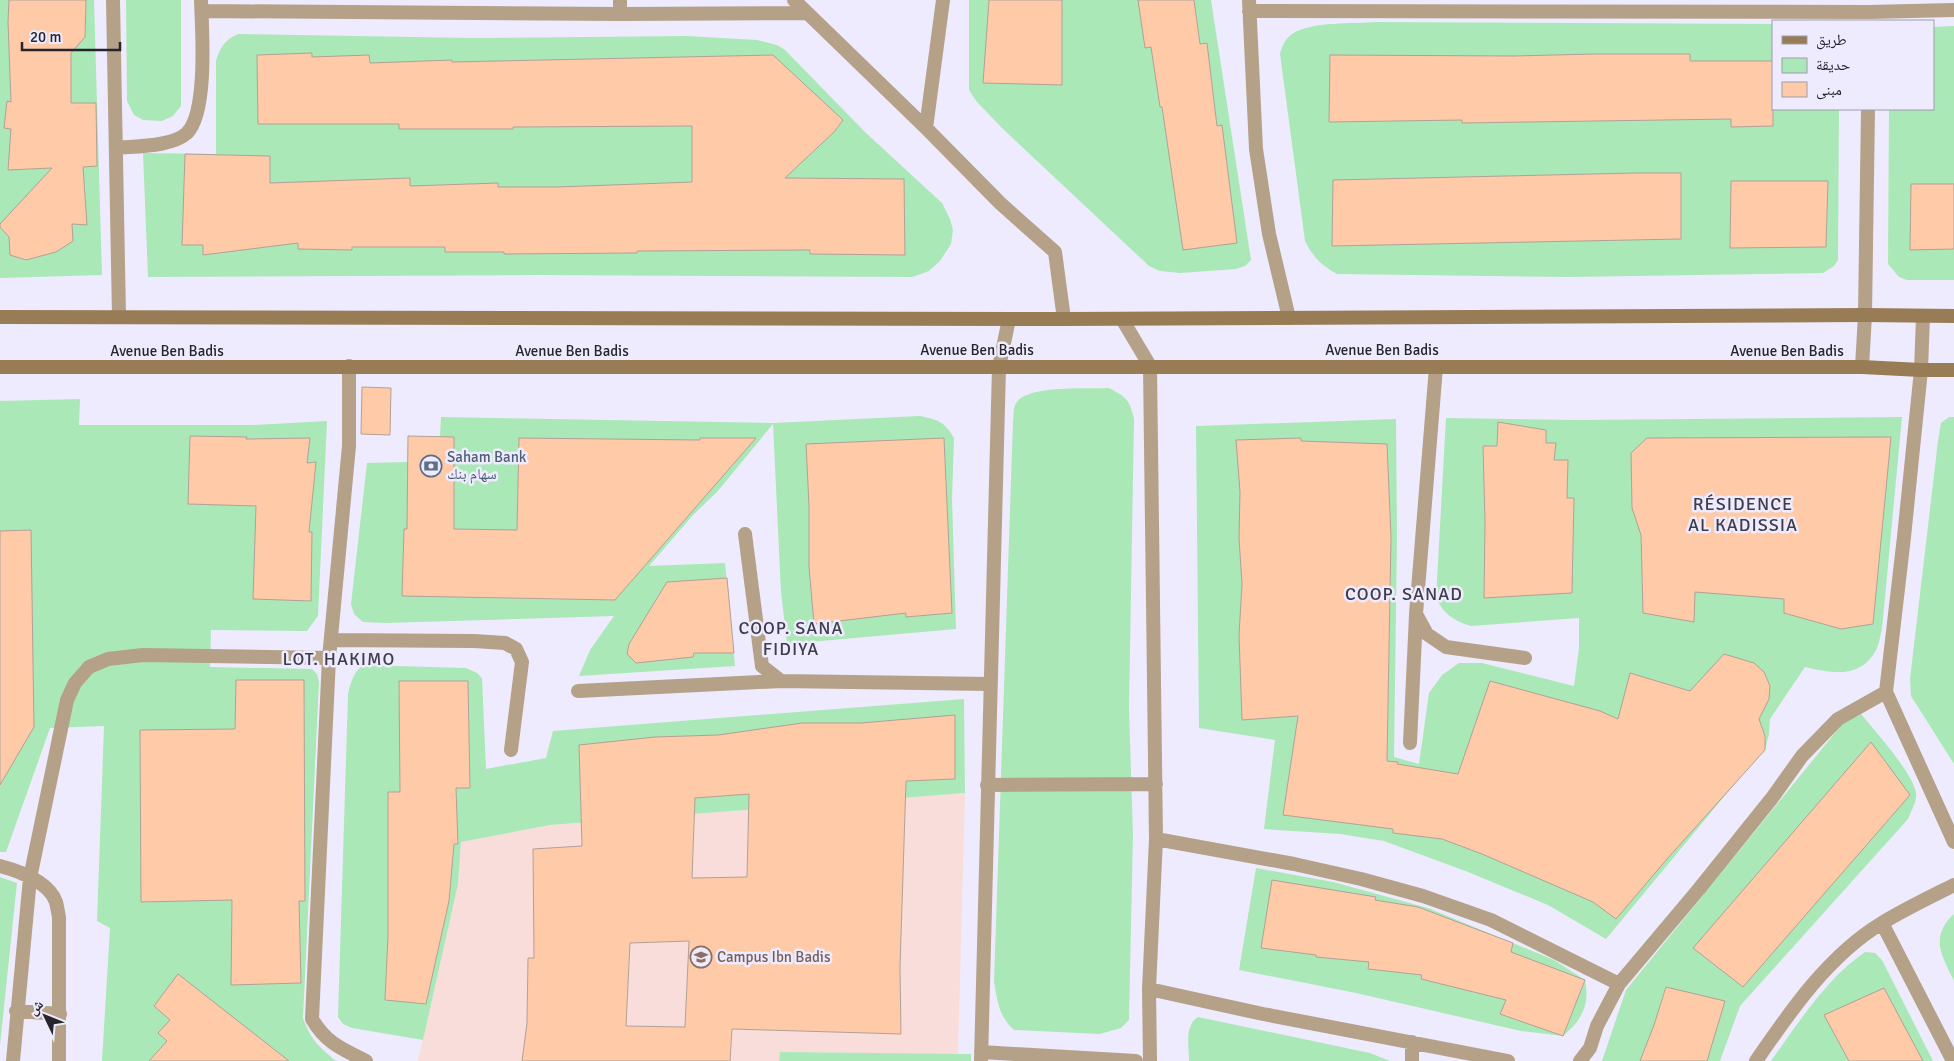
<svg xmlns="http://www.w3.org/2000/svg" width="1954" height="1061" font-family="Signika,'Noto Naskh Arabic',sans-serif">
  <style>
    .education { fill: #f8ddda }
    .green { fill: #abe8b7 }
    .building { fill: #fecaa8; stroke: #b2a197; fill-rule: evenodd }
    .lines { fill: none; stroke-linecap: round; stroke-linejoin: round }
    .minor { stroke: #b4a188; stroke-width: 14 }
    .secondary { stroke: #987c56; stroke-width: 14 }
    .labels { text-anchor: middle; stroke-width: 5; stroke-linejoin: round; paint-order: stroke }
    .street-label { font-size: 15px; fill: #26252c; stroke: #eeebfe }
    .service-label { font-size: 15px; fill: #4e5e75; stroke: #eeebfe; text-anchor: start }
    .education-label { font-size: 15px; fill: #785e54; stroke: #eeebfe; text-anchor: start }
    .quarter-label { font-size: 18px; letter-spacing: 1px; fill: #3f3d4b; stroke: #eeebfe }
  </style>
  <rect width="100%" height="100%" fill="#eeebfe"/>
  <path class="education" d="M 965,793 L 958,1054 L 780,1052 L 779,1061 L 418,1061 L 458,884 L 461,842 L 550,825 Z"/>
  <path class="green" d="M 0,0 L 94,0 L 102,275 L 0,278 Z
    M 126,0 L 181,0 L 181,106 L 173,116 L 162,121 L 143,120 L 134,115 L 127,101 Z
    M 969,0 L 1211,0 L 1251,260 L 1245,266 L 1236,269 L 1180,273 L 1160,271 L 1149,266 L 1002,128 L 977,102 L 969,90 Z
    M 1377,22 L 1773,24 L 1773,109 L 1839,109 L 1838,260 L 1834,266 L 1823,273 L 1570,277 L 1337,274 C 1321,265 1313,257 1305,241 L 1280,54 C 1282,46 1285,39 1292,34 C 1312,21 1353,24 1377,22 Z
    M 1954,26 L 1954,280 L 1907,280 L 1899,277 L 1888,264 L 1889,109 L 1933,109 L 1933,27 Z
    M 238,34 L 473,38 L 687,36 L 757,40 L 777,45 L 785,50 L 866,133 L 942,203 L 950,219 L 953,230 L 951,244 L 940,261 L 929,271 L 912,277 L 538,275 L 148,277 L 143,153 L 216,154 L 216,61 C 220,47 225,40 238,34 Z
    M 1109,388 C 1126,397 1130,400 1134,419 L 1129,709 L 1133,834 L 1129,1020 L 1121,1028 L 1100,1034 L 1014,1030 C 998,1015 998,1002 994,982 L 1013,421 C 1014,416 1013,409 1015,405 C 1023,384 1089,389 1109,388 Z
    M 80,399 L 79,425 L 252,425 L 327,421 L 318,616 L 307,631 L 211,630 L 210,667 L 312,669 L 317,674 L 319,682 L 303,1018 C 311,1040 318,1046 336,1061 L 102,1061 L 110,928 L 97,921 L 104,726 L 50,728 L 6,852 L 0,852 L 0,401 Z
    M 920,416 C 938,420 944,421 954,438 L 952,499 L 956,629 L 787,644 L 781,592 L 773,424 L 717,492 L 694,514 L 649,566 L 725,563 L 735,666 L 579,676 L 590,650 L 614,616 L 386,623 L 363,622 L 354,614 L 351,604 L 367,463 L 407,462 L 408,436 L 440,436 L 441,417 L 773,423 Z
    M 1902,417 L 1882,629 C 1880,636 1879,646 1875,652 C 1859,679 1831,673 1805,667 L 1770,719 L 1769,734 L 1765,750 L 1742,775 L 1606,939 L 1548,905 L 1468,872 L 1384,841 L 1340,834 L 1264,829 L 1275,740 L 1199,728 L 1196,426 L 1396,419 L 1397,536 L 1394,757 L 1419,764 L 1429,693 L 1442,675 L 1459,663 L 1482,663 L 1574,686 L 1579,648 L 1579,618 L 1471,626 C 1455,622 1443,613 1436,598 L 1446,418 L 1578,420 Z
    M 1949,417 L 1954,417 L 1954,764 L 1911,696 L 1910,679 L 1938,441 L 1941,423 Z
    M 363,665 L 466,668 L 477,673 L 482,678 L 486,769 L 546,758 L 553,731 L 964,699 L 965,793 L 550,825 L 461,842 L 458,884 L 423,1040 L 352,1028 L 343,1024 L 338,1017 L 348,694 C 351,682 353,673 363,665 Z
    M 1861,714 C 1875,731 1913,773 1916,793 C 1917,802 1911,811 1908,819 L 1740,1006 L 1720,1061 L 1602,1061 L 1626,990 L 1843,723 Z
    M 1256,868 L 1333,882 L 1428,908 L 1554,960 L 1585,980 C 1590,1005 1582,1020 1563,1036 L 1521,1031 L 1356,993 L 1239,970 Z
    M 0,877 L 17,883 L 0,1045 Z
    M 1954,914 L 1954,981 C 1942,956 1929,937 1954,914 Z
    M 1865,952 L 1875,953 L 1882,960 L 1933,1061 L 1771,1061 C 1799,1022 1826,979 1865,952 Z
    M 1198,1017 L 1370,1053 L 1390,1061 L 1189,1061 C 1189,1046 1184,1026 1198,1017 Z
    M 780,1052 L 971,1054 L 971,1061 L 779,1061 Z"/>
  <path class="building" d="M 9,0 L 86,0 L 85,37 L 71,53 L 71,103 L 96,103 L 97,166 L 83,167 L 87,225 L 72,224 L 73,241 L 56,252 L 26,260 L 10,255 L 9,237 L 0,227 L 0,224 L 52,168 L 8,170 L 11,129 L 4,128 L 7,101 L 11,102 L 8,22 Z
    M 989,0 L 1062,0 L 1062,85 L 983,83 Z
    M 1138,0 L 1194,0 L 1200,44 L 1207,43 L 1217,126 L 1222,125 L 1237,243 L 1183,250 L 1162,107 L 1160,107 L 1151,47 L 1145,48 Z
    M 312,53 L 312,57 L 369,55 L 370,63 L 452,60 L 452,62 L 773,55 L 843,120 L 834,132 L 785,178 L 904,179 L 905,255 L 810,254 L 810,250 L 637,251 L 637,253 L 504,254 L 504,252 L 445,252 L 445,247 L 352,247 L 352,250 L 298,249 L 298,243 L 203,255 L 203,245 L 182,245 L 185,154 L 270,156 L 270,183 L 410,178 L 410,186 L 498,183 L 498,187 L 557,187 L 692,182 L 692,126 L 513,127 L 513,129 L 399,129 L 399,124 L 258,124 L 257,55 Z
    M 1593,54 L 1690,54 L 1690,61 L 1773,61 L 1773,126 L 1731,127 L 1731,119 L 1462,123 L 1462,120 L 1329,122 L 1330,55 L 1514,56 Z
    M 1635,173 L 1681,173 L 1681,239 L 1332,246 L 1333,180 Z
    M 1731,181 L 1828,181 L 1826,247 L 1730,248 Z
    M 1911,184 L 1954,184 L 1954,249 L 1910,250 Z
    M 362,387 L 391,388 L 390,435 L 361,434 Z
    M 1498,422 L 1546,430 L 1546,443 L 1556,443 L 1554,460 L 1568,460 L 1567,498 L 1574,498 L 1572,593 L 1484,598 L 1485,521 L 1483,446 L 1497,446 Z
    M 190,436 L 247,437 L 246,439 L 310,438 L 307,463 L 316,462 L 309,532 L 312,532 L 311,601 L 253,599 L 256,506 L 188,504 Z
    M 408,436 L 454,437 L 454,529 L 517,530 L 519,438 L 700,440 L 700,438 L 756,438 L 615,600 L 402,596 L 404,529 L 407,529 Z
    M 1891,437 L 1873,624 L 1841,629 L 1784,613 L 1784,599 L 1695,592 L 1694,622 L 1643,613 L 1641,535 L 1632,508 L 1631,453 L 1647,438 Z
    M 944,438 L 952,613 L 906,617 L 906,613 L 814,624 L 809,567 L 809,506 L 806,444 Z
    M 1301,438 L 1301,441 L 1387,444 L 1391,537 L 1387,761 L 1398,762 L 1397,764 L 1458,774 L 1490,681 L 1600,711 L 1618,719 L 1630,673 L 1690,691 L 1724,654 L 1754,663 L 1764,672 L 1770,686 L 1769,699 L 1759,719 L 1765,736 L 1765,750 L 1667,859 L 1616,919 L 1593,902 L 1482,854 L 1442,839 L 1393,833 L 1393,829 L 1283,815 L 1298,716 L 1242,720 L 1239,635 L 1242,584 L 1239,538 L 1240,492 L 1236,440 Z
    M 31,530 L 34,727 L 0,785 L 0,531 Z
    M 727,578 L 734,653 L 694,653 L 693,657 L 636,663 L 627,654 L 629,644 L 667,582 Z
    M 236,680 L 304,680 L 305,901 L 299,901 L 301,983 L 231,985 L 232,900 L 141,902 L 140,730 L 235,729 Z
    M 399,681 L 468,681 L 470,788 L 456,788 L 458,844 L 454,844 L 449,901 L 426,1004 L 385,1000 L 388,935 L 388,792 L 400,792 Z
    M 955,715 L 955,779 L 906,781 L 900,967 L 901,1034 L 732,1029 L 730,1061 L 522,1061 L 527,1023 L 528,958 L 534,958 L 533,849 L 582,846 L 579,745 L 655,737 L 718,735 L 802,723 L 861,723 ZM 749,794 L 747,877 L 692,878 L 695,798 ZM 689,941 L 685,1027 L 626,1026 L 630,943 Z
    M 1871,742 L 1910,795 L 1743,987 L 1693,948 Z
    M 1272,880 L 1376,897 L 1375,900 L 1418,907 L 1513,943 L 1511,952 L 1585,980 L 1563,1036 L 1500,1014 L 1506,1000 L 1421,979 L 1422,975 L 1368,969 L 1369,962 L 1316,957 L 1316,955 L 1261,948 Z
    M 178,974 L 289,1061 L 149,1061 L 167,1041 L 158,1033 L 170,1020 L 154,1006 Z
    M 1666,987 L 1725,1001 L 1707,1061 L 1640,1061 L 1654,1025 Z
    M 1884,988 L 1923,1061 L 1849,1061 L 1824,1015 Z"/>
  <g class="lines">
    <path class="minor" d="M 113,0 L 119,316
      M 794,0 L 926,128 L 1000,203 L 1055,252 L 1064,319
      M 1249,0 L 1256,149 L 1269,234 L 1289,318
      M 202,11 L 620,14 L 806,13
      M 1249,11 L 1869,12 L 1954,10
      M 620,14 L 620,0
      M 926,128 L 943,0
      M 116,148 C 135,146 172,147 187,133 C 208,112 202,29 201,0
      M 1923,317 L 1921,370 L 1904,537 L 1886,692 L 1954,842
      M 1122,319 L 1150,366 L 1156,839 L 1149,989 L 1150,1061
      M 1436,367 L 1416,614 L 1427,634 L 1446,647 L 1525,658
      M 1862,367 L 1865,315 L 1868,109
      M 745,534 L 762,666 L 781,681 L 990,684
      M 331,640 L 474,641 L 505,643 L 516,649 L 522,662 L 511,750
      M 329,658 L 312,1019 C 326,1043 342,1049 366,1061
      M 578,691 L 781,681
      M 1410,743 L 1416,615
      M 987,785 L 1156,784
      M 1156,839 L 1294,864 L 1361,879 L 1423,896 L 1491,920 L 1619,984
      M 0,866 C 19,871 49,882 56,902 C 57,906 58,912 59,917 L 59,1061
      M 1882,923 L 1953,1061
      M 1149,989 L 1263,1014 L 1508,1061
      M 16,1011 L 60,1014
      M 981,1052 L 1136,1061
      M 13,1061 L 30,878 L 67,700 L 75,683 L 89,667 L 108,659 L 143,655 L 329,658 L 349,446 L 349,366
      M 981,1061 L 999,367 L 1009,319
      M 1412,1061 L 1412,1042
      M 1580,1061 L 1590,1048 L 1597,1026 L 1619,984 L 1699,889 L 1772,798 L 1802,756 L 1838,719 L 1886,692
      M 1756,1061 C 1791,1010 1829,955 1882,923 C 1905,909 1930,897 1954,885"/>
    <path class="secondary" d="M 0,317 L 1064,319 L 1865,315 L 1954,316
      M 0,367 L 1862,367 L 1921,370 L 1954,370"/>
  </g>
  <defs>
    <g id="bank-ring" transform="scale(1.125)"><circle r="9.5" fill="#eeebfe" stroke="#5c6f8a" stroke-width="1.5"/><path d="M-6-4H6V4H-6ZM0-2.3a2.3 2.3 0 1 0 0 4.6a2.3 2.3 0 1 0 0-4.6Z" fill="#5c6f8a"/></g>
    <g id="school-ring" transform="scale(1.125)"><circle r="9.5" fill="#eeebfe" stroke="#8d6e63" stroke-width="1.5"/><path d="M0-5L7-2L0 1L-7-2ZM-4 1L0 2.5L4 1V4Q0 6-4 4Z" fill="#8d6e63"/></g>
  </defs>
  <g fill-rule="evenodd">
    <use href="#bank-ring" x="431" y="466"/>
    <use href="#school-ring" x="701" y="957"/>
  </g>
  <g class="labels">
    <g class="street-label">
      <text x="977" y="355">Avenue Ben Badis</text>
      <text x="1382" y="355">Avenue Ben Badis</text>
      <text x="167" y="356">Avenue Ben Badis</text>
      <text x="572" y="356">Avenue Ben Badis</text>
      <text x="1787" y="356">Avenue Ben Badis</text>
    </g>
    <g class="service-label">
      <text x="447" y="462">Saham Bank<tspan x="447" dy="17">سهام بنك</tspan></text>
    </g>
    <g class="education-label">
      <text x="717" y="962">Campus Ibn Badis</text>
    </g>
    <g class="quarter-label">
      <text x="1743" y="510">RÉSIDENCE<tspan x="1743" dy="21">AL KADISSIA</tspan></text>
      <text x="1404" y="600">COOP. SANAD</text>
      <text x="791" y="634">COOP. SANA<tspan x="791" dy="21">FIDIYA</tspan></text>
      <text x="339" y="665">LOT. HAKIMO</text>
    </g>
  </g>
  <rect x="1772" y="20" width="162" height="90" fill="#eeebfe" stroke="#9e9caa"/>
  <rect x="1782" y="36" width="25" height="8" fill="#987c56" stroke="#9e9caa"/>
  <text x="1816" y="45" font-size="15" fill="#26252c">طريق</text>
  <rect x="1782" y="58" width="25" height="15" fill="#abe8b7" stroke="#9e9caa"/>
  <text x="1816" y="70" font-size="15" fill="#26252c">حديقة</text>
  <rect x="1782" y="82" width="25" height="15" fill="#fecaa8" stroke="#9e9caa"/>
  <text x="1816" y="95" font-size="15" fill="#26252c">مبنى</text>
  <g transform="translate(45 1016) rotate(313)" stroke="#eeebfe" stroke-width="4" paint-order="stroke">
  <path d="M0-4L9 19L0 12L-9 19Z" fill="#26252c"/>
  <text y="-8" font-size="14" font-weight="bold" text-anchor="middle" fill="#26252c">ش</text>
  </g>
  <path d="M22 42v8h98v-8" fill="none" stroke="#26252c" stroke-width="2.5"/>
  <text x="30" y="42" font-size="15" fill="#26252c" stroke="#eeebfe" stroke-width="4" paint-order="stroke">20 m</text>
</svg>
